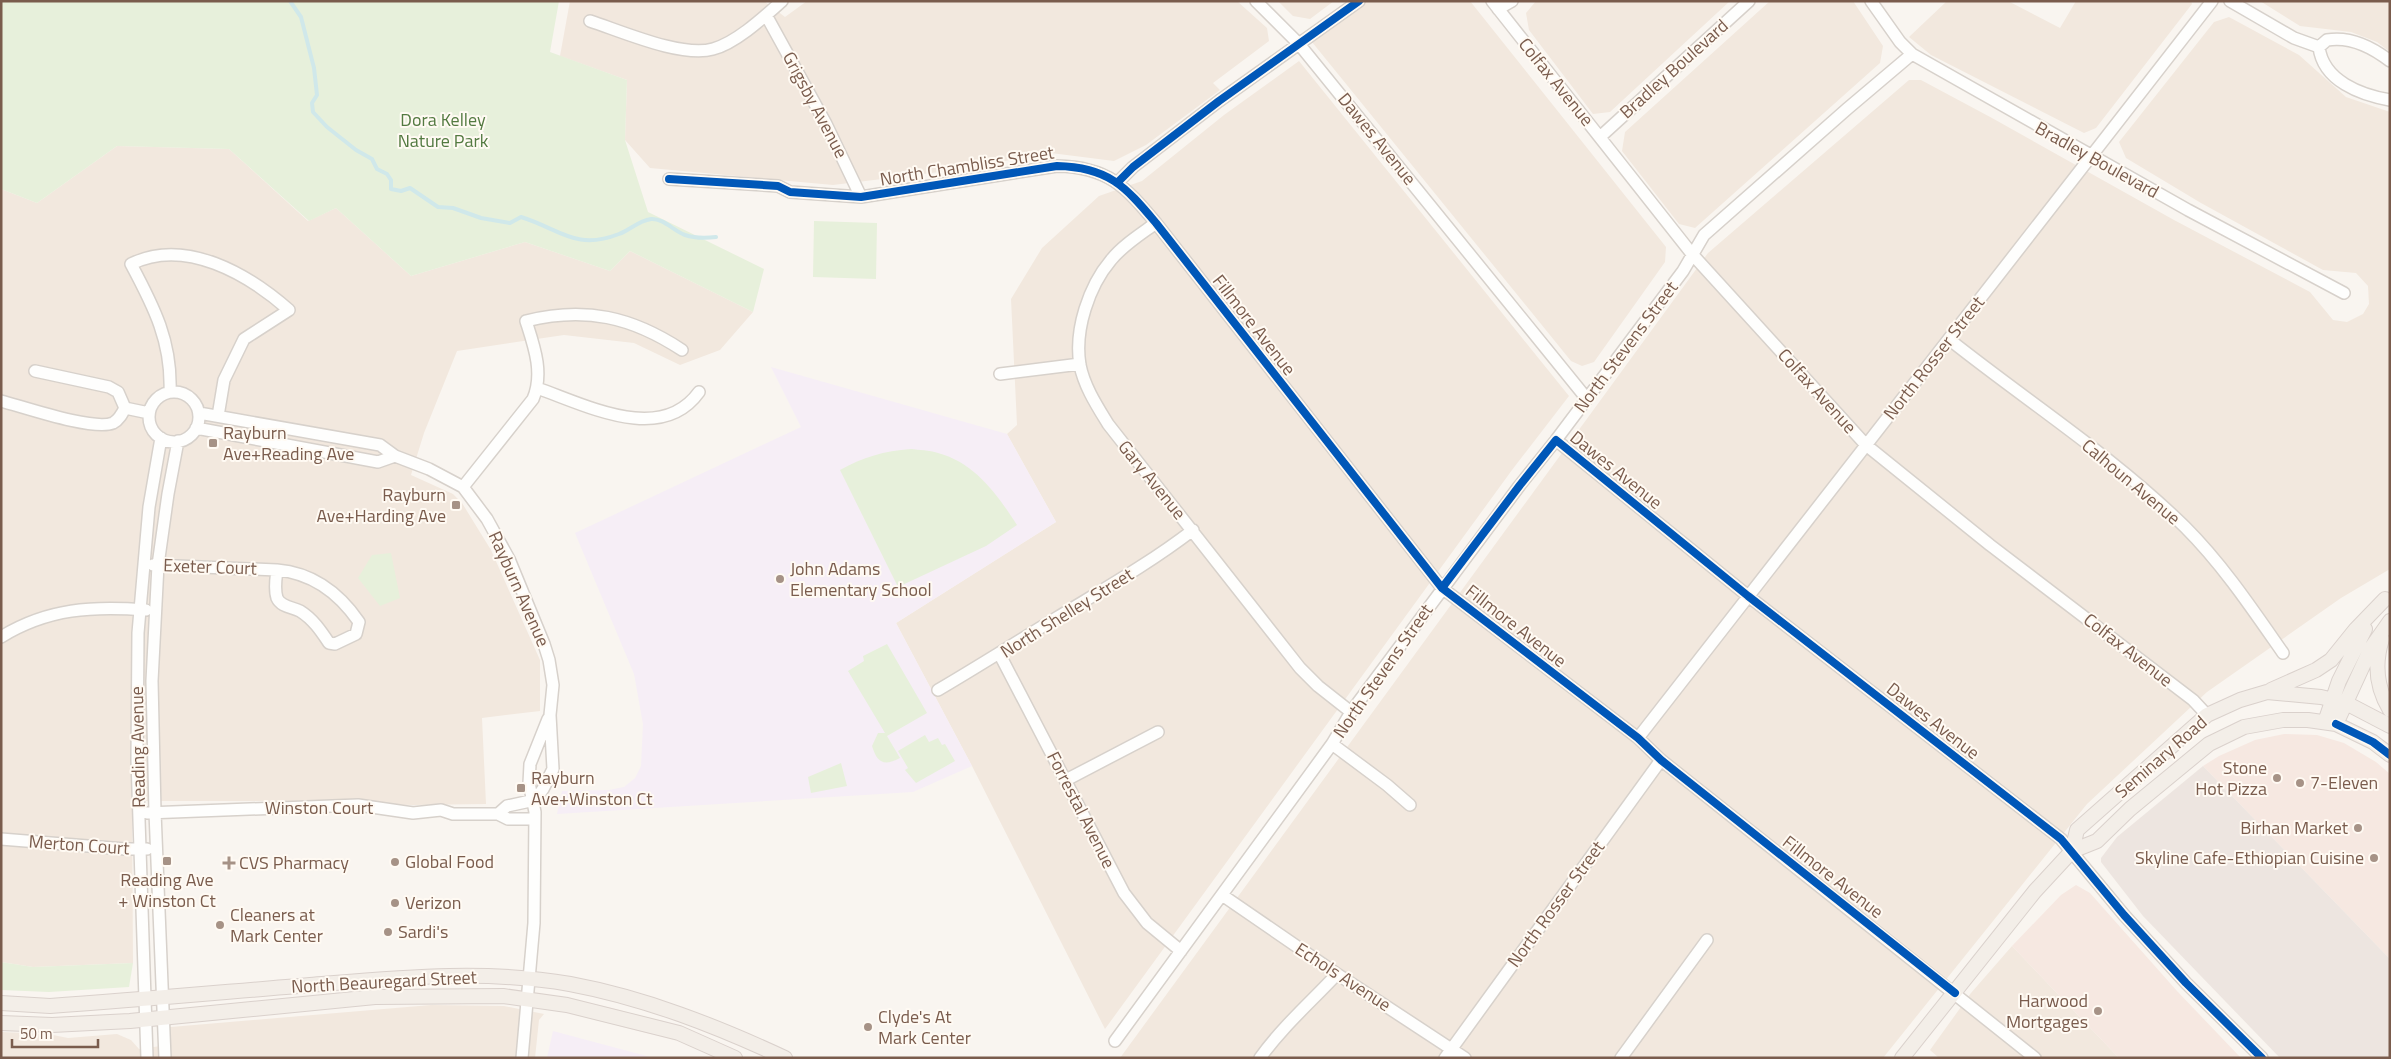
<svg xmlns="http://www.w3.org/2000/svg" width="2391" height="1059" font-family="'Titillium Web',sans-serif">
  <style>
    .residential { fill: #f2e8de }
    .commercial { fill: #f6e8e1 }
    .industrial { fill: #ede5e0 }
    .education { fill: #f6eef6 }
    .green { fill: #e7f0db }
    .lines { fill: none; stroke-linecap: round; stroke-linejoin: round }
    .stream { stroke: #d0e8ea; stroke-width: 4 }
    .minor-casing { stroke: #d7d1cb; stroke-width: 14 }
    .major-casing { stroke: #dad1cc; stroke-width: 16 }
    .minor { stroke: #fefefd; stroke-width: 11 }
    .major { stroke: #f3eee8; stroke-width: 14 }
    .cycleway-casing { stroke: #fffaf3; stroke-width: 11 }
    .cycleway { stroke: #0057b8; stroke-width: 8 }
    .poi-dot { fill: #a69286; stroke: #fffaf3; stroke-width: 2 }
    .labels { text-anchor: middle; stroke-width: 4; stroke-linejoin: round; paint-order: stroke }
    .street-label { font-size: 18px; fill: #7a5c4d; stroke: #fffaf3 }
    .park-label { font-size: 18px; fill: #537a41; stroke: #fffaf3 }
    .poi-label { font-size: 18px; fill: #7a5c4d; stroke: #fffaf3; text-anchor: start }
  </style>
  <rect width="100%" height="100%" fill="#f9f5f0"/>
  <path class="residential" d="M 570,1 L 764,1 L 785,17 L 807,1 L 1237,1 L 1267,28 L 1269,41 L 1213,83 L 1220,90 L 1146,145 L 1114,161 L 1043,152 L 980,167 L 833,185 L 650,168 L 625,140 L 627,80 L 560,56 Z
    M 1278,1 L 1334,1 L 1310,19 L 1293,16 Z
    M 1367,1 L 1470,1 L 1666,247 L 1665,262 L 1594,362 L 1582,366 L 1571,361 L 1312,42 Z
    M 1536,1 L 1730,1 L 1610,112 L 1593,114 L 1529,30 L 1526,13 Z
    M 1770,1 L 1853,1 L 1883,46 L 1880,63 L 1695,228 L 1679,224 L 1622,151 L 1625,132 Z
    M 1947,1 L 2008,1 L 2060,28 L 2076,1 L 2191,1 L 2192,4 L 2096,128 L 2084,133 L 1931,55 L 1909,37 Z
    M 2260,1 L 2390,1 L 2390,52 L 2377,42 L 2351,32 L 2300,26 Z
    M 2229,17 L 2299,55 L 2346,97 L 2390,112 L 2390,569 L 2341,598 L 2207,692 L 2087,804 L 1883,1058 L 1120,1058 L 1708,253 L 1909,80 L 1921,80 L 1992,118 L 2174,220 L 2310,292 L 2333,320 L 2347,322 L 2363,314 L 2369,304 L 2368,286 L 2356,273 L 2323,270 L 2201,203 L 2126,158 L 2119,142 L 2214,22 Z
    M 1299,61 L 1569,396 L 1512,470 L 1105,1029 L 972,766 L 896,623 L 1056,522 L 1007,434 L 1017,425 L 1011,299 L 1042,248 L 1099,196 L 1142,181 L 1224,115 Z
    M 117,146 L 229,149 L 308,221 L 336,208 L 411,276 L 525,242 L 610,271 L 630,251 L 753,312 L 720,350 L 680,365 L 634,343 L 564,335 L 457,351 L 424,433 L 411,475 L 453,494 L 462,503 L 491,550 L 540,660 L 540,711 L 482,718 L 486,804 L 413,805 L 275,801 L 132,801 L 133,963 L 33,967 L 1,962 L 1,189 L 37,203 Z
    M 2012,946 L 2119,1058 L 1939,1058 L 1930,1050 L 1971,993 Z
    M 431,1005 L 504,1006 L 544,1014 L 539,1020 L 535,1058 L 1,1058 L 1,1032 L 48,1034 L 68,1038 L 117,1034 L 131,1040 L 139,1049 L 161,1046 L 159,1028 Z"/>
  <path class="commercial" d="M 2284,734 L 2317,735 L 2344,743 L 2376,762 L 2390,774 L 2390,959 L 2203,766 L 2219,756 L 2255,740 Z
    M 2076,885 L 2090,893 L 2177,991 L 2241,1058 L 2119,1058 L 2012,946 L 2061,895 Z"/>
  <path class="industrial" d="M 2203,766 L 2390,959 L 2390,1058 L 2280,1058 L 2143,916 L 2101,862 L 2101,858 L 2117,837 Z"/>
  <path class="education" d="M 771,367 L 1007,434 L 1056,522 L 896,623 L 972,766 L 913,792 L 557,814 L 562,791 L 609,790 L 624,787 L 635,778 L 641,766 L 643,724 L 634,674 L 575,533 L 801,427 Z
    M 553,1031 L 654,1058 L 547,1058 Z"/>
  <path class="green" d="M 1,1 L 559,1 L 550,52 L 627,80 L 625,140 L 648,212 L 764,269 L 753,312 L 630,251 L 610,271 L 525,242 L 411,276 L 336,208 L 309,221 L 229,149 L 117,146 L 37,203 L 1,189 Z
    M 814,221 L 877,223 L 876,279 L 813,277 Z
    M 911,449 C 919,450 929,450 938,453 C 975,463 997,494 1017,525 L 986,546 L 898,587 L 840,470 C 863,457 884,451 911,449 Z
    M 391,553 L 400,598 L 380,606 L 358,578 L 372,555 Z
    M 887,644 L 927,713 L 887,736 L 900,758 C 883,767 877,762 872,746 L 878,733 L 885,733 L 848,671 L 864,661 L 863,656 Z
    M 925,735 L 929,742 L 938,738 L 942,745 L 945,744 L 955,761 L 916,783 L 905,770 L 908,768 L 898,751 Z
    M 841,763 L 847,786 L 811,793 L 808,777 Z
    M 1,962 L 33,967 L 133,963 L 129,987 L 49,992 L 1,990 Z"/>
  <g class="lines">
    <path class="stream" d="M 290,1 L 301,17 L 314,68 L 317,95 L 312,103 L 313,112 L 327,127 L 356,150 L 372,159 L 377,169 L 387,174 L 391,180 L 391,189 L 401,191 L 410,188 L 438,207 L 453,208 L 481,218 L 510,223 L 521,217 C 560,229 575,251 619,234 C 630,230 638,221 651,219 C 663,218 674,231 685,235 C 694,238 707,238 716,237"/>
    <g class="minor-casing">
      <path id="minor" d="M 1256,1 L 1299,44 L 1587,399
        M 1492,1 L 1692,254 L 1866,445 L 1990,545 L 2193,700 L 2207,715
        M 1871,1 L 1900,42 L 1912,54 L 2188,210 L 2344,293
        M 2230,1 L 2294,38 L 2319,47
        M 1498,9 L 1512,1
        M 766,15 L 826,124 L 861,197
        M 590,21 C 621,31 682,58 713,49 C 736,43 764,17 782,1
        M 2319,47 C 2323,81 2361,95 2390,100
        M 2319,47 L 2327,40 C 2350,36 2372,47 2390,61
        M 1600,137 L 1749,1
        M 669,179 L 778,186 L 790,192 L 861,197 L 1057,166 C 1108,167 1125,186 1156,223 L 1442,588 L 1638,738 L 1661,760 L 2035,1058
        M 1118,182 L 1133,167 L 1219,101 L 1359,1
        M 1156,223 C 1141,234 1123,245 1111,260 C 1089,286 1074,330 1080,365 C 1084,386 1097,406 1108,424 L 1300,668 L 1318,686 L 1351,712
        M 1950,340 C 2028,402 2114,457 2185,527 C 2223,565 2253,610 2283,653
        M 35,371 L 109,387 L 118,392 L 125,408 L 149,413
        M 1000,374 L 1080,364
        M 537,388 C 586,405 661,445 699,392
        M 170,392 C 172,342 154,307 131,264 C 185,237 248,274 289,310 L 244,339 L 224,380 L 218,416
        M149 417a25 25 0 1 1 50 0a25 25 0 1 1-50 0Z
        M 1,401 C 24,407 93,431 113,423 C 119,420 122,414 125,408
        M 199,413 L 380,445 L 395,456 L 429,469 L 463,487 L 487,519 L 509,559 L 544,644 L 549,660 L 553,685 L 550,715 L 553,769 L 543,789 L 535,800
        M 196,428 L 378,462 L 395,456
        M 1556,440 L 1748,596 L 2061,839 L 2124,915 L 2186,983 L 2262,1058
        M 463,487 L 533,399 C 544,373 534,346 526,321 C 585,306 632,317 682,350
        M 153,565 L 277,570
        M 277,570 C 313,573 339,593 359,622 L 356,634 L 335,644 L 329,643 C 321,631 313,619 300,611 C 292,607 281,607 277,598 C 274,589 276,578 277,570 Z
        M 1,637 C 48,608 93,606 146,610
        M 1000,655 L 1124,893 L 1147,923 L 1181,951
        M 938,690 C 979,666 1018,641 1058,617 C 1104,589 1150,563 1193,530
        M 1638,738 L 2212,1
        M 1332,744 L 1387,785 L 1410,805
        M 1066,780 L 1158,732
        M 147,813 L 358,805 L 413,813 L 441,810 L 453,814 L 498,814 L 508,819 L 535,819
        M 498,814 L 507,806 L 535,800
        M 1,839 L 125,849 L 147,849
        M 1222,895 L 1337,974 L 1465,1058
        M 1115,1041 L 1332,744 L 1351,712 L 1520,485 L 1556,440 L 1683,271 L 1704,235 L 1847,109 L 1912,54
        M 147,1058 L 137,760 L 138,633 L 149,507 L 161,438
        M 165,1058 L 155,812 L 152,681 L 158,565 L 168,494 L 178,441
        M 522,1058 L 534,923 L 535,812 L 529,783 L 530,764 L 548,719
        M 1260,1058 C 1282,1027 1311,1002 1337,974
        M 1445,1058 L 1661,760
        M 1621,1058 L 1707,940"/>
    </g>
    <g class="major-casing">
      <path id="major" d="M 2382,639 C 2374,664 2376,687 2390,710
        M 2271,690 L 2316,670 L 2331,660 L 2356,629 L 2385,599
        M 2325,722 L 2339,681 L 2365,629
        M 2336,724 L 2371,648 L 2390,621
        M 2072,851 L 2077,830 L 2207,715 L 2240,700 L 2267,692 L 2321,697 L 2346,703 L 2390,726
        M 1,1003 L 50,1006 C 137,1000 224,992 310,985 C 396,978 485,969 570,984 C 645,998 716,1026 785,1058
        M 1,1023 L 52,1025 L 130,1021 L 375,997 L 503,996 L 567,1005 L 679,1033 L 735,1058
        M 1902,1058 L 2035,891 L 2072,851 L 2097,841 L 2130,809 L 2209,744 L 2244,727 L 2283,720 L 2308,720 L 2336,724 L 2373,742 L 2390,755"/>
    </g>
    <use href="#minor" class="minor"/>
    <use href="#major" class="major"/>
    <g class="cycleway-casing">
      <path id="cycleway" d="M 669,179 L 778,186 L 790,192 L 861,197 L 1057,166 C 1108,167 1125,186 1156,223 L 1442,588 L 1638,738 L 1661,760 L 1955,993
        M 1118,182 L 1133,167 L 1219,101 L 1359,1
        M 1442,588 L 1520,485 L 1556,440 L 1748,596 L 2061,839 L 2124,915 L 2186,983 L 2262,1058
        M 2336,724 L 2373,742 L 2390,755"/>
    </g>
    <use href="#cycleway" class="cycleway"/>
  </g>
  <g class="poi-dot">
    <rect x="208" y="438" width="10" height="10" rx="2.5"/>
    <rect x="451" y="500" width="10" height="10" rx="2.5"/>
    <circle cx="780" cy="579" r="5"/>
    <circle cx="2277" cy="778" r="5"/>
    <circle cx="2300" cy="783" r="5"/>
    <rect x="516" y="783" width="10" height="10" rx="2.5"/>
    <circle cx="2358" cy="828" r="5"/>
    <circle cx="2374" cy="858" r="5"/>
    <rect x="162" y="856" width="10" height="10" rx="2.5"/>
    <circle cx="395" cy="862" r="5"/>
    <path d="M226.5 855.5h5v5h5v5h-5v5h-5v-5h-5v-5h5z"/>
    <circle cx="395" cy="903" r="5"/>
    <circle cx="220" cy="925" r="5"/>
    <circle cx="388" cy="932" r="5"/>
    <circle cx="2098" cy="1011" r="5"/>
    <circle cx="868" cy="1027" r="5"/>
  </g>
  <g class="labels">
    <g class="street-label">
      <text transform="translate(1674 69) rotate(-42)" y="6">Bradley Boulevard</text>
      <text transform="translate(1556 82) rotate(51)" y="6">Colfax Avenue</text>
      <text transform="translate(815 105) rotate(62)" y="6">Grigsby Avenue</text>
      <text transform="translate(1377 139) rotate(51)" y="6">Dawes Avenue</text>
      <text transform="translate(2097 160) rotate(29)" y="6">Bradley Boulevard</text>
      <text transform="translate(967 166) rotate(-9)" y="6">North Chambliss Street</text>
      <text transform="translate(1254 325) rotate(52)" y="6">Fillmore Avenue</text>
      <text transform="translate(1626 347) rotate(-53)" y="6">North Stevens Street</text>
      <text transform="translate(1934 358) rotate(-52)" y="6">North Rosser Street</text>
      <text transform="translate(1817 391) rotate(48)" y="6">Colfax Avenue</text>
      <text transform="translate(1616 470) rotate(39)" y="6">Dawes Avenue</text>
      <text transform="translate(1152 480) rotate(51)" y="6">Gary Avenue</text>
      <text transform="translate(2131 482) rotate(40)" y="6">Calhoun Avenue</text>
      <text transform="translate(210 567) rotate(2)" y="6">Exeter Court</text>
      <text transform="translate(519 589) rotate(66)" y="6">Rayburn Avenue</text>
      <text transform="translate(1067 613) rotate(-32)" y="6">North Shelley Street</text>
      <text transform="translate(1516 626) rotate(38)" y="6">Fillmore Avenue</text>
      <text transform="translate(2128 650) rotate(38)" y="6">Colfax Avenue</text>
      <text transform="translate(1383 671) rotate(-55)" y="6">North Stevens Street</text>
      <text transform="translate(1933 721) rotate(38)" y="6">Dawes Avenue</text>
      <text transform="translate(138 747) rotate(-91)" y="6">Reading Avenue</text>
      <text transform="translate(2161 757) rotate(-41)" y="6">Seminary Road</text>
      <text x="319" y="814">Winston Court</text>
      <text transform="translate(1081 810) rotate(63)" y="6">Forrestal Avenue</text>
      <text transform="translate(79 845) rotate(4)" y="6">Merton Court</text>
      <text transform="translate(1833 877) rotate(38)" y="6">Fillmore Avenue</text>
      <text transform="translate(1556 904) rotate(-54)" y="6">North Rosser Street</text>
      <text transform="translate(1343 977) rotate(33)" y="6">Echols Avenue</text>
      <text transform="translate(384 982) rotate(-3)" y="6">North Beauregard Street</text>
    </g>
    <g class="park-label">
      <text x="443" y="126">Dora Kelley<tspan x="443" dy="21">Nature Park</tspan></text>
    </g>
    <g class="poi-label">
      <text x="223" y="439">Rayburn<tspan x="223" dy="21">Ave+Reading Ave</tspan></text>
      <text x="446" y="501" text-anchor="end">Rayburn<tspan x="446" dy="21">Ave+Harding Ave</tspan></text>
      <text x="790" y="575">John Adams<tspan x="790" dy="21">Elementary School</tspan></text>
      <text x="2267" y="774" text-anchor="end">Stone<tspan x="2267" dy="21">Hot Pizza</tspan></text>
      <text x="531" y="784">Rayburn<tspan x="531" dy="21">Ave+Winston Ct</tspan></text>
      <text x="2310" y="789">7-Eleven</text>
      <text x="2348" y="834" text-anchor="end">Birhan Market</text>
      <text x="2364" y="864" text-anchor="end">Skyline Cafe-Ethiopian Cuisine</text>
      <text x="405" y="868">Global Food</text>
      <text x="239" y="869">CVS Pharmacy</text>
      <text x="167" y="886" text-anchor="middle">Reading Ave<tspan x="167" dy="21">+ Winston Ct</tspan></text>
      <text x="405" y="909">Verizon</text>
      <text x="230" y="921">Cleaners at<tspan x="230" dy="21">Mark Center</tspan></text>
      <text x="398" y="938">Sardi's</text>
      <text x="2088" y="1007" text-anchor="end">Harwood<tspan x="2088" dy="21">Mortgages</tspan></text>
      <text x="878" y="1023">Clyde's At<tspan x="878" dy="21">Mark Center</tspan></text>
    </g>
  </g>
  <rect width="2391" height="1059" fill="none" stroke="#7a5c4d" stroke-width="5"/>
  <path d="M12 1039v8h86v-8" fill="none" stroke="#7a5c4d" stroke-width="2.5"/>
  <text x="20" y="1039" font-size="15" fill="#7a5c4d" stroke="#fffaf3" stroke-width="4" paint-order="stroke">50 m</text>
</svg>
